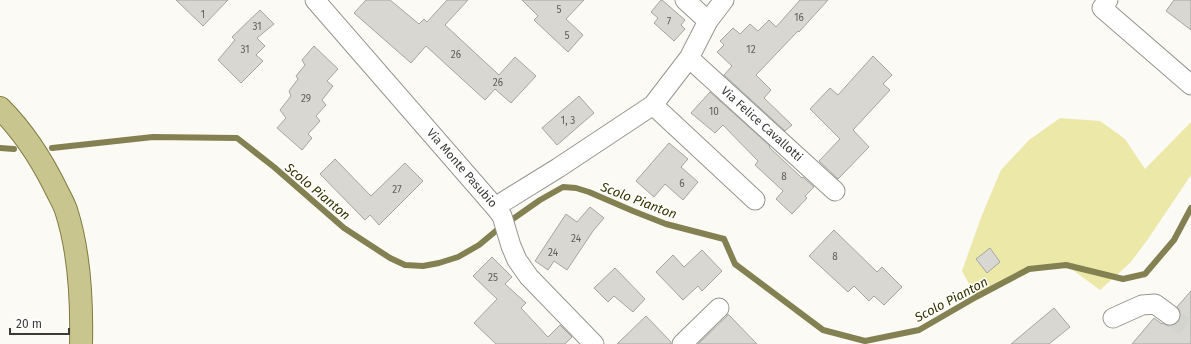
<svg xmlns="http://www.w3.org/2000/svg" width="1191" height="344" font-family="'Fira Sans',sans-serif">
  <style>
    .green { fill: #ece8a8 }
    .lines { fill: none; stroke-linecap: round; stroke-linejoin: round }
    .stream { stroke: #838051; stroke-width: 6 }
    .building { fill: #d8d7d2; stroke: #a5a5a0 }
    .minor-tunnel { stroke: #d4d4ce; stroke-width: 19; stroke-dasharray: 19 10; stroke-linecap: butt }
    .minor-casing { stroke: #969690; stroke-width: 21 }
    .major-casing { stroke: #7f7b3f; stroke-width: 24 }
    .minor { stroke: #fff; stroke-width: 19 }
    .major { stroke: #c8c58f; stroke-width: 22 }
    .labels { text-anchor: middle; stroke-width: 3; stroke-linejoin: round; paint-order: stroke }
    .number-label { font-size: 10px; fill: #62615e }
    .street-label { font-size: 12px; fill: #3a3a37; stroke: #fff }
    .water-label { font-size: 13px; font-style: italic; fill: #383400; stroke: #fff }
  </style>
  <rect width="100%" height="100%" fill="#fbfaf4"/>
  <path class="green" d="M 1060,118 L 1100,121 L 1125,139 L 1145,169 L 1191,122 L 1191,175 L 1148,239 L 1130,263 L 1100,290 L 1066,265 L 1029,269 L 976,297 L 962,271 L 982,215 L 1001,170 L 1029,140 Z"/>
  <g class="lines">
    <path class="stream" d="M 0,148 L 14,149
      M 52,148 L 153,137 L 237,138 L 274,167 L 344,228 L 390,258 L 405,265 L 423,266 L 439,263 L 458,257 L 479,245 L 497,230 L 540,200 L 563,187 L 576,188 L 589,192 L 633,211 L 666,224 L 724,239 L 735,264 L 823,330 L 865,341 L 919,330 L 976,297 L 1029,269 L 1066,265 L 1123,279 L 1145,274 L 1174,240 L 1191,208"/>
  </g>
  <path class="building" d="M 176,0 L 228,0 L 203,26 Z
    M 366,0 L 390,0 L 419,24 L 424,19 L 427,22 L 447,0 L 468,0 L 445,25 L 499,75 L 515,57 L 536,76 L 511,103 L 495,89 L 485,100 L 426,46 L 411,63 L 354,13 Z
    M 522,0 L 584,0 L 566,19 L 583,35 L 568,52 L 534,20 L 538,16 Z
    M 661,0 L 662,0 L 685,20 L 681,25 L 685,29 L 674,41 L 654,23 L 658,18 L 651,12 Z
    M 800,0 L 828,0 L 799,32 L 798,31 L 756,75 L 771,90 L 764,98 L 792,125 L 785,131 L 724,75 L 732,66 L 717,52 L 724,45 L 720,41 L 733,28 L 740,34 L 750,24 L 758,31 L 769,20 L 776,27 Z
    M 1174,0 L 1191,0 L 1191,30 L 1166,11 Z
    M 260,10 L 274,24 L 257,38 L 265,46 L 256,55 L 263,61 L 241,83 L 218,60 L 235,40 L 232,37 Z
    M 314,46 L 338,69 L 327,81 L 333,86 L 322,100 L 326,105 L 316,116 L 320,121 L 308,134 L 312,138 L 302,150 L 277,128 L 286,118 L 280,110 L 291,96 L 289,91 L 298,79 L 296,76 L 305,65 L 302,60 Z
    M 873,56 L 892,75 L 883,84 L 890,90 L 853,130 L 869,147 L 838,179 L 819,161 L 840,139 L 810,109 L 830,88 L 838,95 Z
    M 710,92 L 770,146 L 769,147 L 802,178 L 803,177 L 814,187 L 805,196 L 807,198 L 792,214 L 776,199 L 783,191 L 755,165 L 758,161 L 723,125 L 715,133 L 691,113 Z
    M 579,96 L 594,113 L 557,145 L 542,128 Z
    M 669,143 L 688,159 L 681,167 L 698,182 L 683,200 L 665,184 L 654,197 L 636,181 Z
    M 335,159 L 371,196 L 405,163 L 423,181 L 379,225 L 370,215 L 365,220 L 320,174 Z
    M 590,207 L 604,218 L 593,231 L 567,270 L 554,261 L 548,270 L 535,261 L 566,214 L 577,222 Z
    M 834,230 L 877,272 L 882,267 L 902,287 L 884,305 L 874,296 L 869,301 L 854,286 L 848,292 L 809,256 Z
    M 990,248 L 1000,262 L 987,273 L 976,259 Z
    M 702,250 L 722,271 L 702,291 L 698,286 L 683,300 L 656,272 L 673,255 L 684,267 Z
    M 492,257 L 512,277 L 505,284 L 526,303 L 521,308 L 548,337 L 560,325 L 572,337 L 565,344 L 496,344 L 474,323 L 497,299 L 473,276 Z
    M 615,268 L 645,299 L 633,312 L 614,296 L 608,302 L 594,288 Z
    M 1191,291 L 1191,344 L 1132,344 L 1154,318 L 1162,324 L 1163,323 L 1168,326 L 1174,325 L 1179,322 L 1181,316 L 1180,311 L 1177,307 Z
    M 1054,308 L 1070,327 L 1049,344 L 1011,344 Z
    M 728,314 L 757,344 L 698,344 L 727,316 Z
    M 646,316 L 671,342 L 671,344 L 617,344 Z"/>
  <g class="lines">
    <path class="minor-tunnel" d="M 1170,315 L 1191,332"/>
    <g class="minor-casing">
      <path id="minor" d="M 315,0 L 495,207 L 502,216 L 511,246 L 517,260 L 529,277 L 594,344
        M 685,0 L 708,21
        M 1108,0 L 1102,8 L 1191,85
        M 689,58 L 835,191
        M 653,105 L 755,200
        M 495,207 L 558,168 L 653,105 L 689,58 L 708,21 L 724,0
        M 1113,318 L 1142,305 L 1155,304 L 1170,315
        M 682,344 L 719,308"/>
    </g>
    <g class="major-casing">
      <path id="major" d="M 0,108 C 24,132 42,160 57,191 C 60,197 64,204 66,210 C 80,253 82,300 81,344"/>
    </g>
    <use href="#minor" class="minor"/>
    <use href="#major" class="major"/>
  </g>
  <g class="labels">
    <g class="number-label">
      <text x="559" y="13">5</text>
      <text x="203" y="18">1</text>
      <text x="799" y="21">16</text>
      <text x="669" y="25">7</text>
      <text x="257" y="30">31</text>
      <text x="567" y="39">5</text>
      <text x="245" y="53">31</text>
      <text x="751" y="53">12</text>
      <text x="456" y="58">26</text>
      <text x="498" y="86">26</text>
      <text x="306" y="102">29</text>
      <text x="714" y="115">10</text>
      <text x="568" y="124">1, 3</text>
      <text x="784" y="180">8</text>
      <text x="682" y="187">6</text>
      <text x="397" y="193">27</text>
      <text x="576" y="242">24</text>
      <text x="553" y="256">24</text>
      <text x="835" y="260">8</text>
      <text x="493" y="281">25</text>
    </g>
    <g class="street-label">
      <text transform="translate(762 124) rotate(42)" y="4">Via Felice Cavallotti</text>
      <text transform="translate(462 168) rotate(49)" y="4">Via Monte Pasubio</text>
    </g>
    <g class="water-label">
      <text transform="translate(318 191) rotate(40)" y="5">Scolo Pianton</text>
      <text transform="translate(639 200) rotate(21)" y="5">Scolo Pianton</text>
      <text transform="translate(951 299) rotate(-28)" y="5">Scolo Pianton</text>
    </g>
  </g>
  <path d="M10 328v6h59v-6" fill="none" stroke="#3a3a37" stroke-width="2"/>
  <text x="16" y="328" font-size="12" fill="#3a3a37" stroke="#ffffff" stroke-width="3" paint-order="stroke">20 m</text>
</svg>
